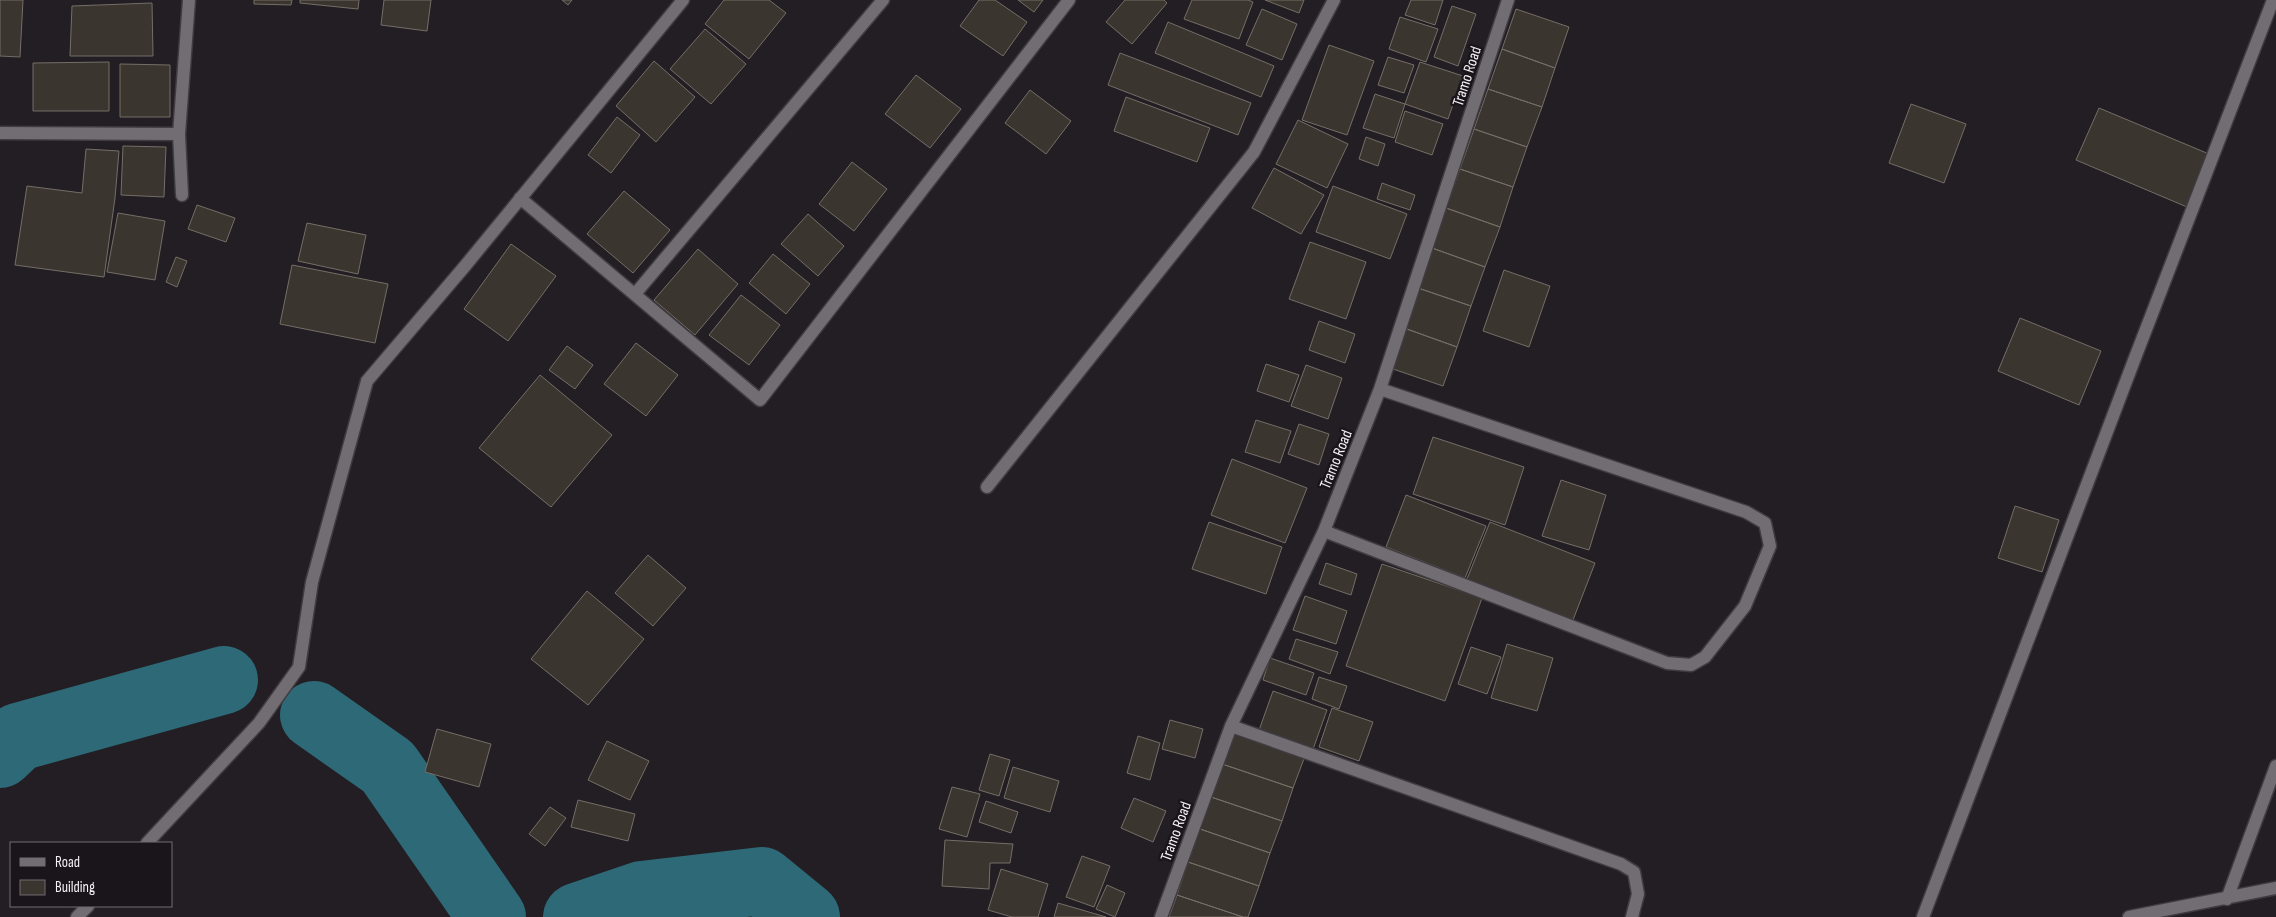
<svg xmlns="http://www.w3.org/2000/svg" width="2276" height="917" font-family="'Sofia Sans Condensed',sans-serif">
  <style>
    .lines { fill: none; stroke-linecap: round; stroke-linejoin: round }
    .river { stroke: #2d6976; stroke-width: 68 }
    .building { fill: #3b352f; stroke: #756e67 }
    .minor-casing { stroke: #3f3b40; stroke-width: 15 }
    .minor { stroke: #726c73; stroke-width: 12 }
    .labels { text-anchor: middle; stroke-width: 5; stroke-linejoin: round; paint-order: stroke }
    .street-label { font-size: 16px; fill: #f4f0f4; stroke: #1a151a }
  </style>
  <rect width="100%" height="100%" fill="#231e24"/>
  <g class="lines">
    <path class="river" d="M 314,715 L 388,767 L 492,917
      M 0,754 L 18,737 L 224,680
      M 577,917 L 642,895 L 762,881 L 806,917"/>
  </g>
  <path class="building" d="M 0,0 L 23,0 L 20,57 L 0,56 Z
    M 254,0 L 292,0 L 291,5 L 254,4 Z
    M 300,0 L 359,0 L 358,9 L 300,3 Z
    M 384,0 L 431,0 L 427,31 L 381,25 Z
    M 562,0 L 572,0 L 568,5 Z
    M 724,0 L 769,0 L 786,13 L 749,59 L 705,24 Z
    M 979,0 L 995,0 L 1027,22 L 1003,56 L 960,26 Z
    M 1018,0 L 1043,0 L 1034,12 Z
    M 1125,0 L 1164,0 L 1167,3 L 1132,44 L 1106,22 Z
    M 1192,0 L 1248,0 L 1253,2 L 1239,39 L 1184,19 Z
    M 1265,0 L 1304,0 L 1299,13 Z
    M 1411,0 L 1443,0 L 1435,25 L 1405,15 Z
    M 152,3 L 153,56 L 70,56 L 72,6 Z
    M 1452,6 L 1476,14 L 1458,66 L 1434,57 Z
    M 1262,9 L 1297,24 L 1282,60 L 1246,45 Z
    M 1516,9 L 1569,27 L 1555,68 L 1502,49 Z
    M 1400,17 L 1438,29 L 1426,62 L 1389,49 Z
    M 1168,22 L 1274,66 L 1261,97 L 1155,53 Z
    M 705,29 L 746,64 L 711,104 L 670,69 Z
    M 1329,45 L 1374,61 L 1347,135 L 1302,120 Z
    M 1502,49 L 1555,68 L 1542,107 L 1488,89 Z
    M 1120,53 L 1251,103 L 1238,135 L 1108,85 Z
    M 1388,57 L 1414,65 L 1404,93 L 1378,85 Z
    M 654,61 L 695,97 L 656,142 L 616,106 Z
    M 109,62 L 109,111 L 33,111 L 33,63 Z
    M 1420,62 L 1463,76 L 1448,119 L 1405,104 Z
    M 120,64 L 170,65 L 170,117 L 120,117 Z
    M 916,75 L 961,109 L 930,148 L 885,114 Z
    M 1488,89 L 1542,107 L 1527,147 L 1474,129 Z
    M 1030,90 L 1071,121 L 1046,154 L 1005,123 Z
    M 1375,94 L 1405,104 L 1394,138 L 1363,128 Z
    M 1126,97 L 1210,128 L 1197,162 L 1114,131 Z
    M 1911,104 L 1966,124 L 1944,183 L 1889,163 Z
    M 2099,108 L 2209,154 L 2187,207 L 2076,160 Z
    M 1405,111 L 1443,124 L 1432,155 L 1395,142 Z
    M 617,117 L 640,135 L 611,173 L 588,155 Z
    M 1298,120 L 1348,144 L 1327,188 L 1276,164 Z
    M 1474,129 L 1527,147 L 1513,187 L 1460,169 Z
    M 1366,137 L 1385,144 L 1378,166 L 1359,159 Z
    M 123,146 L 166,147 L 164,197 L 121,195 Z
    M 86,149 L 119,151 L 115,198 L 104,277 L 15,265 L 27,186 L 82,193 Z
    M 852,162 L 887,189 L 854,231 L 819,204 Z
    M 1274,168 L 1324,195 L 1301,234 L 1252,208 Z
    M 1460,169 L 1513,187 L 1500,227 L 1446,208 Z
    M 1382,183 L 1415,195 L 1410,210 L 1377,199 Z
    M 1333,186 L 1407,214 L 1390,259 L 1316,232 Z
    M 624,191 L 670,230 L 633,273 L 587,234 Z
    M 197,205 L 235,218 L 226,242 L 188,229 Z
    M 1446,208 L 1500,227 L 1485,267 L 1432,248 Z
    M 118,213 L 165,221 L 155,280 L 107,272 Z
    M 808,214 L 844,246 L 818,276 L 781,244 Z
    M 307,223 L 366,235 L 358,274 L 298,261 Z
    M 1310,242 L 1366,262 L 1346,319 L 1289,299 Z
    M 511,244 L 556,276 L 508,341 L 464,309 Z
    M 1432,248 L 1485,267 L 1471,306 L 1418,288 Z
    M 698,249 L 738,284 L 695,335 L 654,300 Z
    M 773,254 L 810,284 L 786,314 L 749,283 Z
    M 176,257 L 187,261 L 177,287 L 166,282 Z
    M 292,265 L 388,284 L 375,343 L 280,324 Z
    M 1504,270 L 1550,286 L 1529,347 L 1483,331 Z
    M 1418,288 L 1471,306 L 1457,347 L 1404,328 Z
    M 741,295 L 780,325 L 749,365 L 709,335 Z
    M 2020,318 L 2101,351 L 2079,405 L 1998,371 Z
    M 1319,321 L 1355,334 L 1345,363 L 1309,350 Z
    M 1404,328 L 1457,347 L 1443,386 L 1390,368 Z
    M 636,343 L 678,375 L 646,416 L 604,384 Z
    M 567,346 L 593,365 L 575,389 L 549,370 Z
    M 1266,364 L 1299,375 L 1289,402 L 1257,391 Z
    M 1306,365 L 1342,378 L 1328,419 L 1291,406 Z
    M 540,375 L 612,435 L 551,507 L 479,448 Z
    M 1256,420 L 1291,431 L 1280,463 L 1245,452 Z
    M 1299,424 L 1329,434 L 1319,465 L 1288,454 Z
    M 1433,437 L 1524,467 L 1505,525 L 1413,494 Z
    M 1232,459 L 1307,488 L 1285,543 L 1211,515 Z
    M 1561,480 L 1606,495 L 1589,550 L 1542,536 Z
    M 1406,495 L 1486,526 L 1465,578 L 1386,547 Z
    M 2015,506 L 2059,520 L 2042,572 L 1998,558 Z
    M 1209,522 L 1282,547 L 1266,594 L 1192,569 Z
    M 1490,522 L 1595,563 L 1573,620 L 1467,579 Z
    M 648,555 L 686,588 L 653,626 L 615,593 Z
    M 1326,563 L 1357,574 L 1351,595 L 1319,584 Z
    M 1382,564 L 1482,598 L 1445,701 L 1346,666 Z
    M 587,591 L 644,639 L 588,705 L 531,659 Z
    M 1305,596 L 1347,611 L 1336,644 L 1293,630 Z
    M 1296,639 L 1338,652 L 1330,674 L 1289,659 Z
    M 1507,644 L 1553,658 L 1537,711 L 1491,698 Z
    M 1471,647 L 1501,657 L 1487,694 L 1458,684 Z
    M 1270,658 L 1314,673 L 1306,695 L 1263,680 Z
    M 1319,677 L 1347,686 L 1339,709 L 1312,699 Z
    M 1273,691 L 1327,710 L 1312,752 L 1258,733 Z
    M 1332,708 L 1373,722 L 1359,761 L 1319,747 Z
    M 1170,720 L 1203,729 L 1195,758 L 1162,749 Z
    M 437,729 L 491,744 L 479,787 L 425,772 Z
    M 1234,732 L 1305,756 L 1293,788 L 1222,764 Z
    M 1138,736 L 1160,743 L 1150,780 L 1127,773 Z
    M 607,741 L 649,761 L 630,800 L 588,780 Z
    M 990,754 L 1010,760 L 999,796 L 979,790 Z
    M 1222,764 L 1293,788 L 1282,821 L 1211,797 Z
    M 1013,767 L 1059,781 L 1050,812 L 1004,798 Z
    M 952,787 L 980,794 L 967,837 L 939,829 Z
    M 1211,797 L 1282,821 L 1270,853 L 1200,829 Z
    M 1134,798 L 1166,811 L 1153,842 L 1121,828 Z
    M 578,800 L 635,814 L 628,841 L 571,827 Z
    M 986,801 L 1018,812 L 1011,833 L 979,822 Z
    M 550,807 L 566,818 L 545,846 L 529,834 Z
    M 1200,829 L 1270,853 L 1259,886 L 1188,862 Z
    M 945,840 L 1013,844 L 1010,863 L 990,863 L 989,889 L 942,886 Z
    M 1082,856 L 1110,866 L 1094,907 L 1066,897 Z
    M 1188,862 L 1259,886 L 1248,917 L 1243,917 L 1177,895 Z
    M 1001,869 L 1048,884 L 1038,917 L 1012,917 L 988,910 Z
    M 1107,885 L 1125,893 L 1115,917 L 1096,909 Z
    M 1177,895 L 1243,917 L 1169,917 Z
    M 1058,903 L 1106,917 L 1054,917 Z"/>
  <g class="lines">
    <g class="minor-casing">
      <path id="minor" d="M 0,133 L 179,134
        M 182,195 L 179,134 L 189,0
        M 520,198 L 760,400 L 1069,0
        M 635,294 L 883,0
        M 987,487 L 1254,152 L 1334,0
        M 1324,531 L 1667,663 L 1691,665 L 1705,657 L 1745,606 L 1770,546 L 1765,523 L 1746,512 L 1380,389
        M 1231,726 L 1621,864 L 1634,872 L 1638,894 L 1632,917
        M 147,843 L 259,723 L 299,667 L 312,582 L 367,381 L 465,266 L 683,0
        M 2227,899 L 2276,766
        M 77,917 L 88,906
        M 1161,917 L 1231,726 L 1324,531 L 1380,389 L 1508,0
        M 1923,917 L 2133,363 L 2273,0
        M 2129,917 L 2276,888"/>
    </g>
    <use href="#minor" class="minor"/>
  </g>
  <g class="labels">
    <g class="street-label">
      <text transform="translate(1466 76) rotate(-72)" y="6">Tramo Road</text>
      <text transform="translate(1335 459) rotate(-68)" y="6">Tramo Road</text>
      <text transform="translate(1175 831) rotate(-70)" y="6">Tramo Road</text>
    </g>
  </g>
  <rect x="10" y="842" width="162" height="65" fill="#1a151a" stroke="#716d71"/>
  <rect x="20" y="858" width="25" height="8" fill="#726c73" stroke="#716d71"/>
  <text x="55" y="867" font-size="15" fill="#f4f0f4">Road</text>
  <rect x="20" y="880" width="25" height="15" fill="#3b352f" stroke="#716d71"/>
  <text x="55" y="892" font-size="15" fill="#f4f0f4">Building</text>
</svg>
